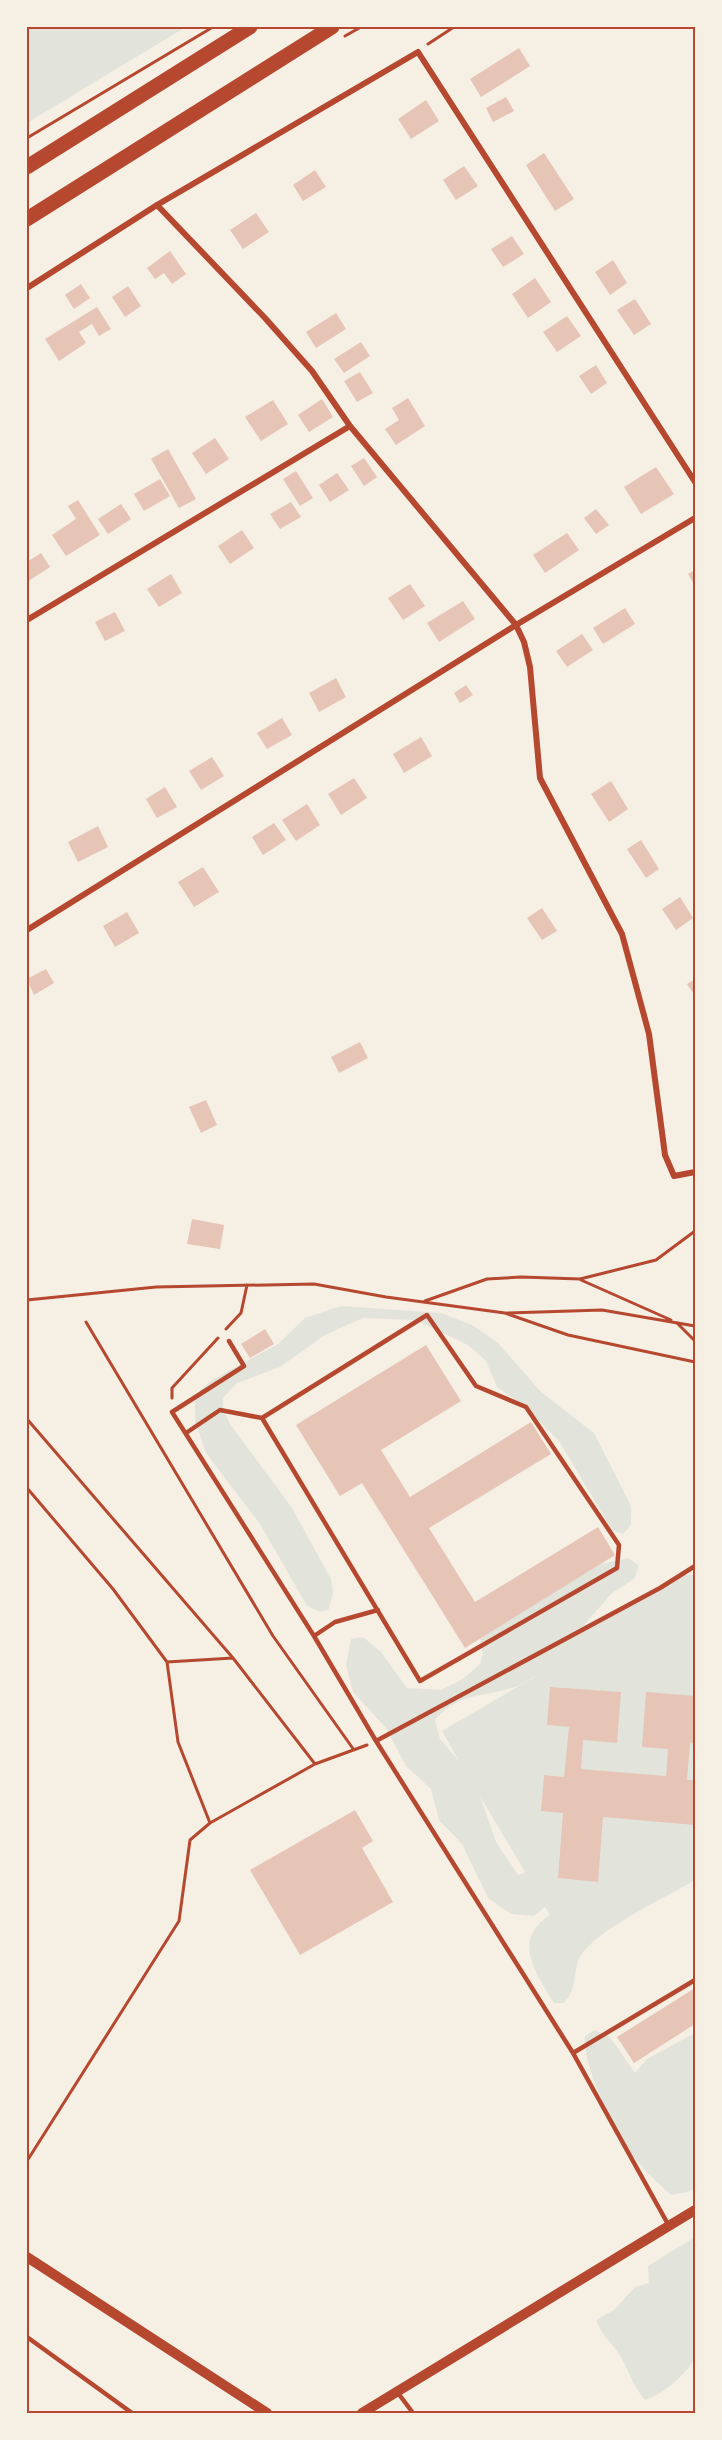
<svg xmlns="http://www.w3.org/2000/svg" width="722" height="2440" font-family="'Fira Sans',sans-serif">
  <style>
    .green { fill: #e2e4dc; fill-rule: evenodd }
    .building { fill: #e6c5b7 }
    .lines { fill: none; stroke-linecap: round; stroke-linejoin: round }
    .path { stroke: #b5482f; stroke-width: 3 }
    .service { stroke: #b5482f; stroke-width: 4.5 }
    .minor { stroke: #b5482f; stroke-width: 6 }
    .tertiary { stroke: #b5482f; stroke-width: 10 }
    .primary { stroke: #b5482f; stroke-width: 15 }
    .neatline { fill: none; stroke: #b5482f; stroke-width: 2 }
  </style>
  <rect width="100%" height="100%" fill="#f6efe4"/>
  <path class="green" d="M 27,27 L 186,27 L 27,123 Z
    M 341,1306 L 441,1313 L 472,1325 L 497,1342 L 541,1392 L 594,1433 L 631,1506 L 631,1525 L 623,1534 L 612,1530 L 559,1441 L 525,1407 L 497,1387 L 486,1361 L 468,1345 L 416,1320 L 363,1318 L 325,1335 L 280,1367 L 237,1383 L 223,1398 L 223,1408 L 230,1424 L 292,1508 L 331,1579 L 333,1593 L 329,1609 L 320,1612 L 307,1606 L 260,1524 L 206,1453 L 195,1421 L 195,1400 L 200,1390 L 212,1380 L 278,1344 L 305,1318 Z
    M 629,1558 L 639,1566 L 634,1579 L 612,1593 L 583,1626 L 680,1575 L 695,1575 L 695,1880 C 667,1897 595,1930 580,1957 C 572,1972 578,1991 563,2003 L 554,2003 C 536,1973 511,1940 550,1915 L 545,1907 L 534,1916 L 511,1914 L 488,1898 L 462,1844 L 439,1820 L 431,1789 L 406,1766 L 386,1728 L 353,1692 L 346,1665 L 351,1639 L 363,1637 L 381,1652 L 407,1688 L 441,1690 L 463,1679 L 480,1664 L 483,1654 L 479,1634 L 592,1566 ZM 538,1675 L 442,1731 L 459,1761 L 440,1739 L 435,1720 C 458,1692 487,1697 518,1686 C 525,1683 532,1677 538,1675 ZM 480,1796 L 525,1872 L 524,1873 L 518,1875 L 496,1842 Z
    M 594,2030 L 610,2037 L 635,2073 L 647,2059 L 695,2033 L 695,2188 L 688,2192 L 671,2195 C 653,2179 635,2161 622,2140 C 609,2119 582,2061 585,2037 Z
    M 695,2237 L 695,2359 C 684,2375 665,2394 645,2400 C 632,2386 628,2366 617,2351 C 608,2339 602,2335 596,2320 L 614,2310 L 635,2287 L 649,2283 L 648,2266 Z"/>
  <path class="building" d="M 519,48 L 530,66 L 481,97 L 470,79 Z
    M 506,97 L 514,111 L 493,122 L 486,108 Z
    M 426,100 L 439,121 L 411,139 L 398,119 Z
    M 544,153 L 574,199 L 555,211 L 526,165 Z
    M 464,166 L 478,186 L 456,200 L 443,180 Z
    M 315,170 L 326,187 L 303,201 L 293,185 Z
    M 256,213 L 269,232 L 243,249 L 230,230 Z
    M 512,236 L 524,254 L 503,267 L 491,249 Z
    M 170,251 L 186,274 L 172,284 L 164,273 L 155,279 L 147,268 Z
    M 613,260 L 627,283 L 610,295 L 595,272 Z
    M 535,278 L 551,302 L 528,318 L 512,294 Z
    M 81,284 L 90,298 L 74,309 L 65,295 Z
    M 128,286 L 141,306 L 125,317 L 112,297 Z
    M 635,299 L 651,324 L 634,335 L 617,310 Z
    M 97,307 L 111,329 L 99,336 L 92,324 L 79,332 L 86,343 L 59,361 L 45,339 Z
    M 336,313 L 346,329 L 316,348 L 306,332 Z
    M 567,316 L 581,336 L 557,352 L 543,332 Z
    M 361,342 L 370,356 L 344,373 L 334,359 Z
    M 596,365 L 607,383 L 591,394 L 579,376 Z
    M 360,372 L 373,393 L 357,402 L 344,381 Z
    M 408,398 L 425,426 L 396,445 L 385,429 L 399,420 L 392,408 Z
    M 322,399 L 333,417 L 309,432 L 298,415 Z
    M 273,400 L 288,424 L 261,441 L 245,417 Z
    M 215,438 L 229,459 L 206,474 L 192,453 Z
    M 168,449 L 196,499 L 179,508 L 151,459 Z
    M 364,458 L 377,477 L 364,486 L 351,466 Z
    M 656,467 L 674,494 L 641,514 L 624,487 Z
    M 296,471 L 313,498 L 300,506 L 283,479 Z
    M 337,473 L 349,490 L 330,502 L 319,485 Z
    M 160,479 L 170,496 L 144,511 L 134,494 Z
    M 78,500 L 100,535 L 66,556 L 52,535 L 76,519 L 68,506 Z
    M 291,502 L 301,517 L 280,529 L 270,514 Z
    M 121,504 L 131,519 L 108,534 L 98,519 Z
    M 596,509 L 609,525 L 596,534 L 584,518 Z
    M 242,530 L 254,548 L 230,564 L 218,546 Z
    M 567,533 L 579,550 L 545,573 L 533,555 Z
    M 41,553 L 50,567 L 27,582 L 27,562 Z
    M 695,570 L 695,586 L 688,574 Z
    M 171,574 L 182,593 L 159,607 L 147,589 Z
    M 410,584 L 425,606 L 403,620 L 388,598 Z
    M 463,601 L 475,619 L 439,642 L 427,623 Z
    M 625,608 L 635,624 L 603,644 L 593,628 Z
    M 115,612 L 125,631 L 105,641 L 95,622 Z
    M 582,634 L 593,650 L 567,667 L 556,651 Z
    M 336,678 L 346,697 L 319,712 L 309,693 Z
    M 466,685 L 473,695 L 460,703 L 454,693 Z
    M 282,718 L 292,735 L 267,749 L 257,733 Z
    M 421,737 L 432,756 L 404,773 L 393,754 Z
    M 212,757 L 224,776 L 201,790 L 189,771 Z
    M 354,778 L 367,798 L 341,815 L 328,794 Z
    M 611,781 L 628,809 L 609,822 L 591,794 Z
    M 165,787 L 177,807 L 157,818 L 146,799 Z
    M 307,804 L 320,825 L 296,841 L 282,820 Z
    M 274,823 L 286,840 L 263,855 L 252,837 Z
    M 98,826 L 108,847 L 78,862 L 68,842 Z
    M 641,840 L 659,869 L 646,878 L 627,849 Z
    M 203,867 L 219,892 L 194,907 L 178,882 Z
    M 680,897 L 693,918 L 676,930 L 662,909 Z
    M 542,908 L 557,931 L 542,940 L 527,918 Z
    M 127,912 L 139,933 L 115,947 L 103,926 Z
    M 46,969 L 54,983 L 34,995 L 27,979 Z
    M 695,979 L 695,996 L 687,984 Z
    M 360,1042 L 368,1058 L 339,1073 L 331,1057 Z
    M 206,1100 L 217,1125 L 201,1133 L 189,1107 Z
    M 192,1219 L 224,1225 L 220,1249 L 187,1244 Z
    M 265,1329 L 274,1344 L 250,1358 L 241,1344 Z
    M 426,1345 L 461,1401 L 381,1450 L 410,1497 L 531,1422 L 551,1454 L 429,1528 L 475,1602 L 598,1527 L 615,1555 L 465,1648 L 362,1483 L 340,1496 L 296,1425 Z
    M 550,1687 L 621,1692 L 617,1743 L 583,1740 L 581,1769 L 666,1776 L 668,1749 L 642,1747 L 646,1692 L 695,1696 L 695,1744 L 690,1743 L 687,1780 L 695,1780 L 695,1825 L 603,1817 L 598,1882 L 558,1878 L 563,1813 L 541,1811 L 544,1775 L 564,1777 L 569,1727 L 547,1725 Z
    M 355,1810 L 373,1841 L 362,1848 L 393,1902 L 300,1955 L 250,1870 Z
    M 695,1988 L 695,2024 L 634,2063 L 617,2037 Z"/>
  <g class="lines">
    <path class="path" d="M 345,36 L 361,27
      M 428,44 L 454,27
      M 27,138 L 213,27
      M 581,1280 L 671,1320
      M 27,1300 L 156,1287 L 314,1284 L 386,1297 L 505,1313 L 568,1335 L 695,1362
      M 425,1301 L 487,1279 L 521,1277 L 580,1279 L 656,1260 L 695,1231
      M 507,1313 L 602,1310 L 695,1326
      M 86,1322 L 273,1636 L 354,1750
      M 677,1323 L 695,1341
      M 226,1329 L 241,1313 L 247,1285
      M 172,1398 L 172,1388 L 218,1338
      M 27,1419 L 233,1658
      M 27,1488 L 113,1589 L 167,1662 L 178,1742 L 210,1823
      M 167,1662 L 233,1658 L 315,1764
      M 27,2161 L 179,1921 L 190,1840 L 210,1823 L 315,1764 L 367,1745"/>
    <path class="service" d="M 229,1341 L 244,1366 L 172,1412 L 314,1636 L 376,1741
      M 186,1433 L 220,1410 L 262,1418 L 427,1315 L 476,1386 L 526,1407 L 619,1545 L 617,1568 L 420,1681 L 262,1418
      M 314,1636 L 335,1622 L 378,1610
      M 573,2053 L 695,1980
      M 669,2226 L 573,2053 L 376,1741 L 660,1588 L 695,1566
      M 27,2337 L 132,2413
      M 398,2393 L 413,2413"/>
    <path class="minor" d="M 157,205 L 265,318 L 312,371 L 350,426 L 516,625 L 524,642 L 530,667 L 540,778 L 622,934 L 649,1034 L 665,1155 L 674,1176 L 695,1172
      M 27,288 L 157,205 L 418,52 L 695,482
      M 27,620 L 350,426
      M 27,930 L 516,625 L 695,518"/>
    <path class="tertiary" d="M 27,2257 L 267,2413
      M 362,2413 L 695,2210"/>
    <path class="primary" d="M 27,167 L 250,27
      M 27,219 L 332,27"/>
  </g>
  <rect width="722" height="2440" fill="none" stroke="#f6efe4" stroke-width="57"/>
  <rect x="28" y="28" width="666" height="2384" class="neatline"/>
</svg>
